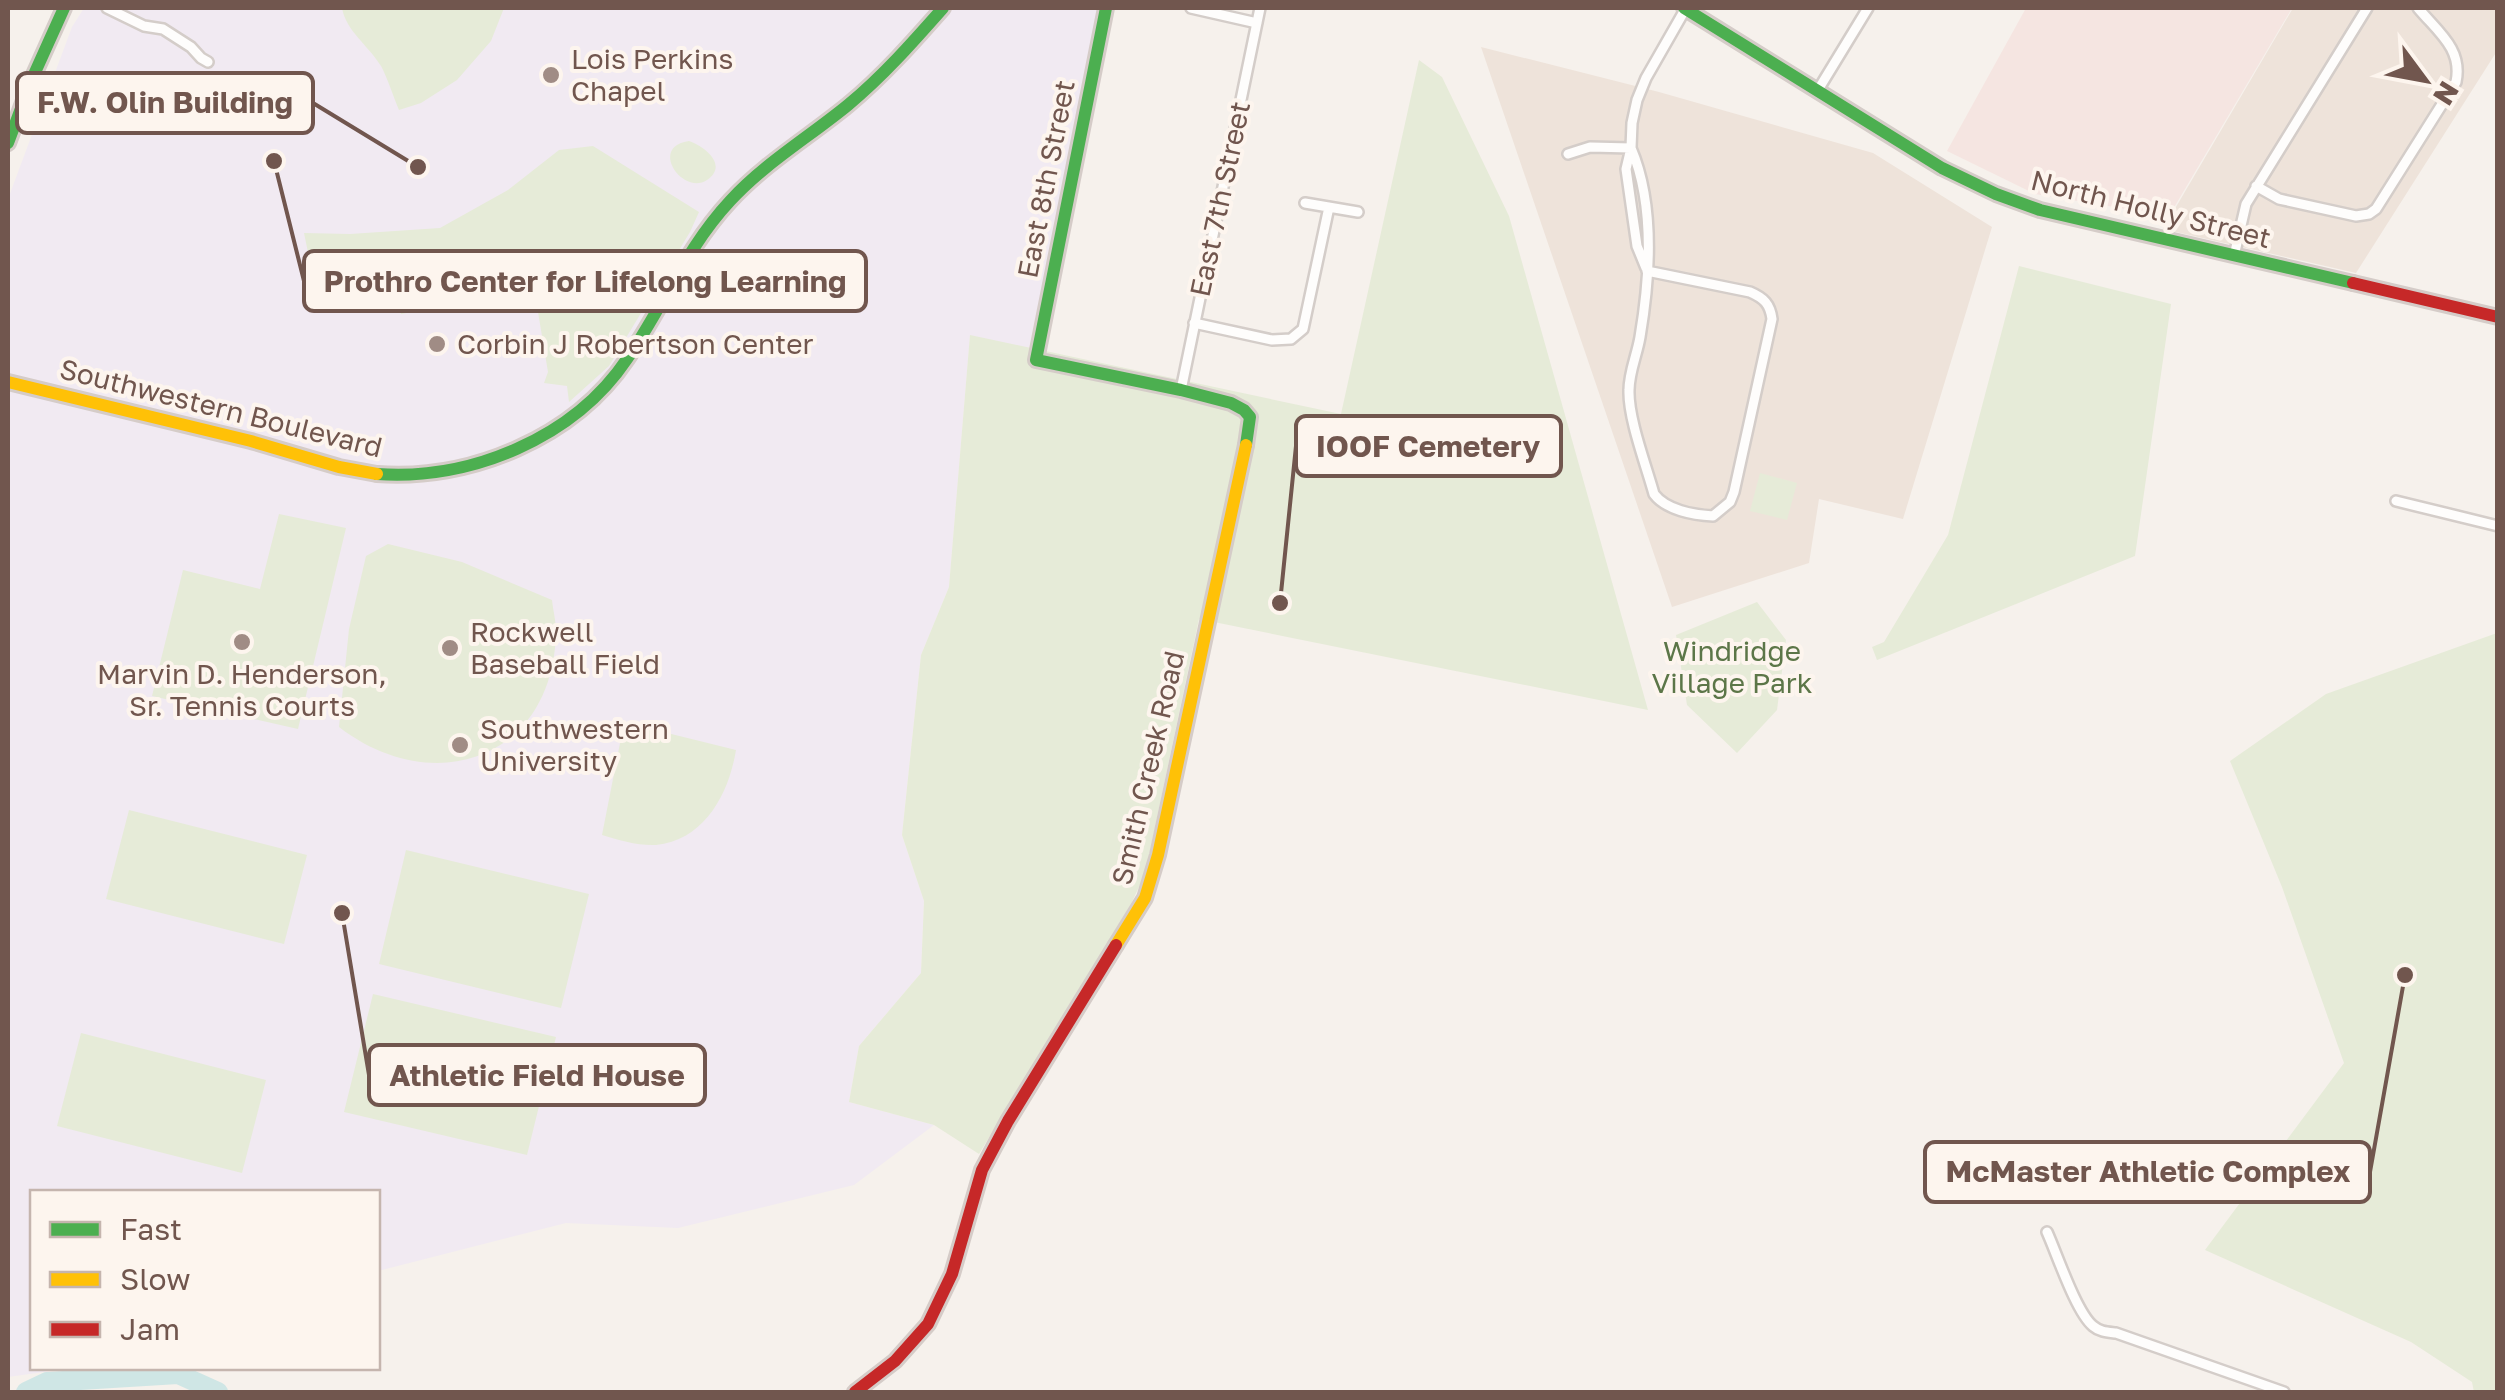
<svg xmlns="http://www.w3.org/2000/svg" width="2505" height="1400" font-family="'Golos Text',sans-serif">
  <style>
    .residential { fill: #eee3da }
    .commercial { fill: #f5e5e1 }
    .education { fill: #f1eaf2 }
    .green { fill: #e6ebd8 }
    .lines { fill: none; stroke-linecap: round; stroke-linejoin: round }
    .river { stroke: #cfe6e5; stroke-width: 20 }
    .street-casing { stroke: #d4cdc9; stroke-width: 14 }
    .fast-casing { stroke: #d5ccc8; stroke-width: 18 }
    .slow-casing { stroke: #d5ccc8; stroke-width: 18 }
    .jam-casing { stroke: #d5ccc8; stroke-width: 18 }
    .street { stroke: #fefdfc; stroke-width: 9 }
    .fast { stroke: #4caf50; stroke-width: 12 }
    .slow { stroke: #ffc107; stroke-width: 12 }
    .jam { stroke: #c62828; stroke-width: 12 }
    .poi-dot { fill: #a08c85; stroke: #fdf5ee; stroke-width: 4 }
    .labels { text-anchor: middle; stroke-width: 8; stroke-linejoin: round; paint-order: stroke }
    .poi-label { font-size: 28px; fill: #71564e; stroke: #fdf5ee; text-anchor: start }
    .street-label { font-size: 28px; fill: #71564e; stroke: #fdf5ee }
    .park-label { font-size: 28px; fill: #5c7648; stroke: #fdf5ee }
    .leader { fill: none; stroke: #71564e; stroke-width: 4 }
    .callout-dot { fill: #71564e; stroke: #fdf5ee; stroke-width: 4 }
    .callout { fill: #fdf5ee; stroke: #71564e; stroke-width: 4 }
    .callout-label { font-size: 30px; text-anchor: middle; font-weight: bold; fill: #71564e }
  </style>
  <rect width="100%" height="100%" fill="#f6f1ec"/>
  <path class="residential" d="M 2293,8 L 2497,8 L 2497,51 L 2356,273 L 2163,229 Z
    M 1481,47 L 1659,92 L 1873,153 L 1992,227 L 1903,519 L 1819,499 L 1809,563 L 1672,607 Z"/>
  <path class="commercial" d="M 2026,8 L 2292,8 L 2169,216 L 2035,194 L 1947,151 Z"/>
  <path class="education" d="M 84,8 L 1102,8 L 1029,348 L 970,336 L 949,587 L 921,655 L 902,835 L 924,901 L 921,973 L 859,1046 L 849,1102 L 934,1125 L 854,1185 L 678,1228 L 566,1223 L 378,1271 L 378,1192 L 32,1192 L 32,1368 L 72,1368 L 8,1377 L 8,199 L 72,27 Z"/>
  <path class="green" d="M 342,8 L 504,8 L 491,41 L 457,80 L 421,103 L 399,110 C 393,96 388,79 381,66 C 368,45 346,31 342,8 Z
    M 1419,60 L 1442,77 L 1509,216 L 1648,710 L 1199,619 L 1145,874 L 1131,904 L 979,1154 L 934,1125 L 849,1102 L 859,1046 L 921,973 L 924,901 L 902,835 L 921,655 L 949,587 L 970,335 L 1341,414 Z
    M 689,141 C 704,146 729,165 707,180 C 683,196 648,147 689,141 Z
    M 593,146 L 699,212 L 690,232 L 609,366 L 569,402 L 567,386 L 544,383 L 548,372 L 538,312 L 523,292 L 401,314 L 398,299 C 371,300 346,301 320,310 L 304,233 L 350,234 L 440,228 L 508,190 L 559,150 Z
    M 2019,266 L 2171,304 L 2135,556 L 1877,660 L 1872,647 L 1884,642 L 1948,535 Z
    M 1760,473 L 1797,483 L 1787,520 L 1750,511 Z
    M 279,514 L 346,528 L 298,729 L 152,696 L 183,570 L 260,589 Z
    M 388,544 L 462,562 L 552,600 C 553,610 556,621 556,631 C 554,759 434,800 339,727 L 349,629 L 366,556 Z
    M 1757,602 L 1786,640 L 1777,710 L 1737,753 L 1687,705 L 1676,635 Z
    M 2497,633 L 2498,1392 L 2474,1392 L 2472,1382 L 2411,1342 L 2205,1250 L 2344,1063 L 2282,887 L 2230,761 L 2326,694 Z
    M 632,726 L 639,726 L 736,750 C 729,793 705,840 656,845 C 639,846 618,840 602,835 L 621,738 L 626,730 Z
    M 129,810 L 307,855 L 284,944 L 106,899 Z
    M 406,850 L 589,894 L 561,1008 L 379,964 Z
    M 373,994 L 556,1037 L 527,1155 L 344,1112 Z
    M 81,1033 L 266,1080 L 242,1173 L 57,1126 Z"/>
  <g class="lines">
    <path class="river" d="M 26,1392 L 47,1382 L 178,1374 L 218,1392"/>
    <g class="street-casing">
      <path id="street" d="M 107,8 L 144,26 L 163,29 L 191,47 L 201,58 L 208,62
        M 1191,8 L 1257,23
        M 1818,90 L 1868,8
        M 1631,148 C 1655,204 1650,278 1640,337 C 1637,355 1629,372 1629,390 C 1628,418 1646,465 1654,494 C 1666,510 1693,515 1713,516 L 1730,502 L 1734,492 L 1772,319 C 1770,304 1764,298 1750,292 L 1647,271
        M 1568,154 L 1590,147 L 1631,148
        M 2256,186 L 2279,199 L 2356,216 L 2369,214 L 2376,209 L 2456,82 C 2463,49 2438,32 2418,8
        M 1305,203 L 1358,212
        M 2234,256 L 2246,204 L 2367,8
        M 1646,268 L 1637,246 L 1626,169 L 1631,148 L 1632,123 L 1637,100 L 1646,78 L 1686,8
        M 1194,323 L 1272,340 L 1291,339 L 1303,329 L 1329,207
        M 1181,390 L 1260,8
        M 2396,501 L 2498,526
        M 2047,1232 C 2057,1254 2076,1312 2093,1326 C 2100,1332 2107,1332 2116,1333 L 2284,1392"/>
    </g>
    <g class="fast-casing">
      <path id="fast" d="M 1106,8 L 1036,360 L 1181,390 L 1231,403 L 1244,410 L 1250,417 L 1246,445
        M 1684,8 L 1942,168 L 1996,194 L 2040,210 L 2353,283
        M 8,143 L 32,79 L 64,8
        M 377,474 C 470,481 574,438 627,359 C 663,307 686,248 730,201 C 765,163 809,137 848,105 C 883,76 913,42 943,8"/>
    </g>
    <g class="slow-casing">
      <path id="slow" d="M 8,382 L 251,441 L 339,467 L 377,474
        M 1116,945 L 1145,898 L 1158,855 L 1246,445"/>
    </g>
    <g class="jam-casing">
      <path id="jam" d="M 2353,283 L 2498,317
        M 855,1392 L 895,1361 L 928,1324 L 952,1274 L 982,1170 L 1008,1121 L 1116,945"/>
    </g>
    <use href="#street" class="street"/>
    <use href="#fast" class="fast"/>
    <use href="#slow" class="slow"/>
    <use href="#jam" class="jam"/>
  </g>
  <g class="poi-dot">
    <circle cx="551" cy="75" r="10"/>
    <circle cx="437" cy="344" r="10"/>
    <circle cx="242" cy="642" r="10"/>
    <circle cx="450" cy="648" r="10"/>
    <circle cx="460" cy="745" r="10"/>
  </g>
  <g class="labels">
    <g class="poi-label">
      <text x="571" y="69">Lois Perkins<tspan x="571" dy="32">Chapel</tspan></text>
      <text x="457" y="354">Corbin J Robertson Center</text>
      <text x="470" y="642">Rockwell<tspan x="470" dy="32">Baseball Field</tspan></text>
      <text x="242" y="684" text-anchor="middle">Marvin D. Henderson,<tspan x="242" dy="32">Sr. Tennis Courts</tspan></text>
      <text x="480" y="739">Southwestern<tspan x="480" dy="32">University</tspan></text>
    </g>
    <g class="street-label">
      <text transform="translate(1046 179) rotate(-79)" y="10">East 8th Street</text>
      <text transform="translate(1220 199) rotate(-78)" y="10">East 7th Street</text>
      <text transform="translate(2151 209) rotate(14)" y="10">North Holly Street</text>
      <text transform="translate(221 408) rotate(14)" y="10">Southwestern Boulevard</text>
      <text transform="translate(1148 768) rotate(-77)" y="10">Smith Creek Road</text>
    </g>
    <g class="park-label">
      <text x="1732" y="661">Windridge<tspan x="1732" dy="32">Village Park</tspan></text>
    </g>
  </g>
  <path class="leader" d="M418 167L313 103M274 161L304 281M1280 603L1296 446M342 913L369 1075M2405 975L2370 1172"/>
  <g class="callout-dot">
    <circle cx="418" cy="167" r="10"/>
    <circle cx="274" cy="161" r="10"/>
    <circle cx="1280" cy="603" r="10"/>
    <circle cx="342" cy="913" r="10"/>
    <circle cx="2405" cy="975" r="10"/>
  </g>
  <g class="callout">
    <rect x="17" y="73" width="296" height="60" rx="10"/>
    <rect x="304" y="251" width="562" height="60" rx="10"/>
    <rect x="1296" y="416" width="265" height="60" rx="10"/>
    <rect x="369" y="1045" width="336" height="60" rx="10"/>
    <rect x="1925" y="1142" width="445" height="60" rx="10"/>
  </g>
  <g class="callout-label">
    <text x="165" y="113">F.W. Olin Building</text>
    <text x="585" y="292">Prothro Center for Lifelong Learning</text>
    <text x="1428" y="457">IOOF Cemetery</text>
    <text x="537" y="1086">Athletic Field House</text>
    <text x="2148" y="1182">McMaster Athletic Complex</text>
  </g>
  <rect width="2505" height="1400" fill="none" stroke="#71564e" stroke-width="20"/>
  <rect x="30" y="1190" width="350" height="180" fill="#fdf5ee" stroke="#c5b5ae" stroke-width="2.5"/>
  <rect x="50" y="1222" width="50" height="15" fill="#4caf50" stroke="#c5b5ae" stroke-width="2.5"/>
  <text x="120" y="1240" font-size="30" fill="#71564e">Fast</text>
  <rect x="50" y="1272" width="50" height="15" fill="#ffc107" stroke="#c5b5ae" stroke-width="2.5"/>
  <text x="120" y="1290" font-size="30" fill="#71564e">Slow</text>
  <rect x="50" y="1322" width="50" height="15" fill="#c62828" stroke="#c5b5ae" stroke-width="2.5"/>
  <text x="120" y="1340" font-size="30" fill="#71564e">Jam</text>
  <g transform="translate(2425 80) rotate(122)" stroke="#fdf5ee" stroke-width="8" paint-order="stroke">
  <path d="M0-8L18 38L0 25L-18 38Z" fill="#71564e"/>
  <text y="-15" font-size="28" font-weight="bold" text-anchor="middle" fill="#71564e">N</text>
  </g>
</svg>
